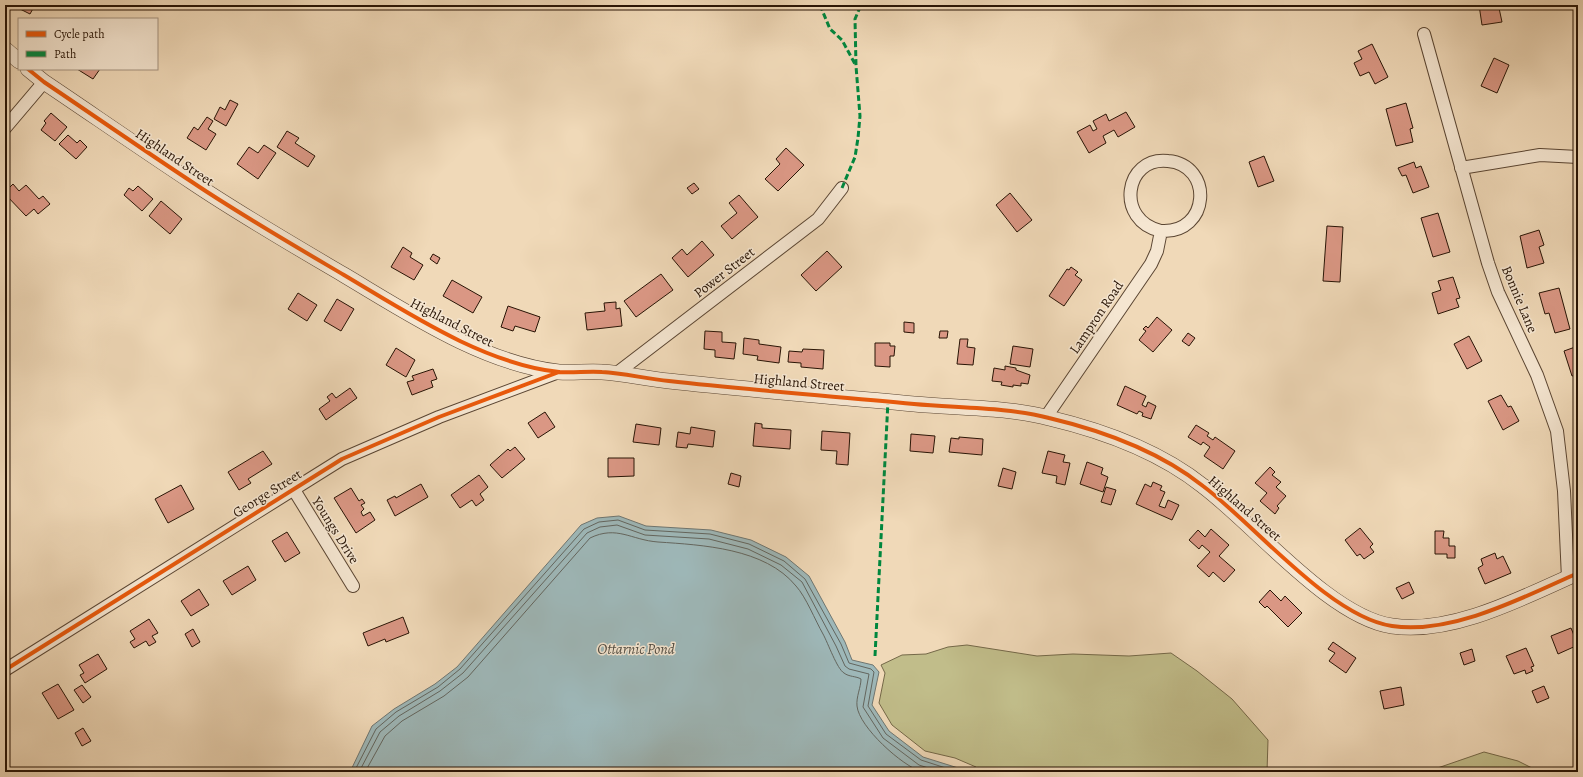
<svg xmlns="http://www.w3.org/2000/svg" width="1583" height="777" font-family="Alegreya,serif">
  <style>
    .green { fill: #c1bd8a; stroke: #746848 }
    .water { fill: #9eb8b9; stroke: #6f7671 }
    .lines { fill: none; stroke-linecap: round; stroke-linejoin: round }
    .shore { stroke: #63665f; stroke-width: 1 }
    .building { fill: #da9784; stroke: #281405 }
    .minor-casing { stroke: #5a4532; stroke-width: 14 }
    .tertiary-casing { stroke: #5a4532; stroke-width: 16 }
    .minor { stroke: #f5e6d1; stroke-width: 12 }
    .tertiary { stroke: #f5e6d1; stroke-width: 15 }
    .quiet { stroke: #00873e; stroke-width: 3; stroke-dasharray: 6 3; stroke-linecap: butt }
    .cycleway-casing { stroke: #f5e6d1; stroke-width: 6 }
    .cycleway { stroke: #e8590c; stroke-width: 4 }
    .labels { text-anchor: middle; stroke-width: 3; stroke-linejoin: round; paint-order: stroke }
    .street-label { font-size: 14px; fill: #281405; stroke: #f5e6d1 }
    .water-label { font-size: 15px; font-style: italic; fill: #514d44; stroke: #f5e6d1 }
  </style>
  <rect width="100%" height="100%" fill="#f0d9b8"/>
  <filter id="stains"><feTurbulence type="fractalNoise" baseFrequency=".005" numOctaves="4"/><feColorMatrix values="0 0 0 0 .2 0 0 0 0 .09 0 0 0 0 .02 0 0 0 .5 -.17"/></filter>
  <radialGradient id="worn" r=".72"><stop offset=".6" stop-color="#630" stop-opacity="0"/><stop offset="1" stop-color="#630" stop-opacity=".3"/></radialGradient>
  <path class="green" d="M 967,645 L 1037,656 L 1073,654 L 1129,656 L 1171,653 L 1197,671 L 1232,699 L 1268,740 L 1267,772 L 980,772 L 976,767 L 955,758 L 925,751 L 892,725 L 879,703 L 885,673 L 881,665 L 902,655 L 926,654 L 948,647 Z
    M 1484,752 L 1518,761 L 1540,772 L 1426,772 Z"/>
  <path class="water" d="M 619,516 L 646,526 L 711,530 L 751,540 L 786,557 L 809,576 L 845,642 L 852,660 L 873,665 L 879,672 L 872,705 L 889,731 L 923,757 L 971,772 L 350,772 L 372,726 L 394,709 L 435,684 L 457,667 L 581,525 L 597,518 Z"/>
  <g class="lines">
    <path class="shore" d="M 354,772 L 376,729 L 396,712 L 438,687 L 460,669 L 584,529 L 599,522 L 618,520 L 645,530 L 710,534 L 749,544 L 784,561 L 805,579 L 841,644 L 849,663 L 871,669 L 874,672 L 868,706 L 886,734 L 921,760 L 958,772
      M 359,772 L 380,732 L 399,716 L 440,691 L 463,673 L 587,533 L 600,527 L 617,525 L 645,535 L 709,539 L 748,549 L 781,565 L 802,582 L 836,646 L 845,666 L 849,669 L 869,674 L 863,707 L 883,738 L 919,765 L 941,772
      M 365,772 L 385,736 L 402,721 L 444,696 L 468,677 L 590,538 C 617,525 631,540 658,542 C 702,545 765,548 796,586 C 806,597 815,620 823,634 C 828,643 837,669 844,673 C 849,677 856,676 861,679 C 861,687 856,697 857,706 C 859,727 902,766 922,772"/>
  </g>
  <path class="building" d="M 14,5 L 35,5 L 30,14 L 14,6 Z
    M 1479,5 L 1504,5 L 1505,7 L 1499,8 L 1502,22 L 1482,25 Z
    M 1372,44 L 1388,77 L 1375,84 L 1369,72 L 1360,76 L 1354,63 L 1362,59 L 1358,51 Z
    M 1494,58 L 1509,65 L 1497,93 L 1481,86 Z
    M 77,69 L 100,69 L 93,79 Z
    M 230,100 L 238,104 L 226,126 L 214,119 L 220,107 L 225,110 Z
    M 1406,103 L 1413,128 L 1410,129 L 1413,142 L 1396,146 L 1386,109 Z
    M 1126,112 L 1135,127 L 1118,137 L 1114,130 L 1103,136 L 1106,143 L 1089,153 L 1077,132 L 1090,125 L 1093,131 L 1097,129 L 1093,121 L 1106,114 L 1109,121 Z
    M 51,113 L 67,127 L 55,141 L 41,130 L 46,123 L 44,121 Z
    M 207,117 L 213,121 L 208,129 L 216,134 L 206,150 L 187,138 L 194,127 L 198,130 Z
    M 287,131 L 299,138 L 295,143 L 315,156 L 308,167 L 277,147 Z
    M 68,135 L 77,143 L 80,140 L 87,147 L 76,159 L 59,144 Z
    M 264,145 L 276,153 L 258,179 L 237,164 L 249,147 L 258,153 Z
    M 786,148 L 804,165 L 778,191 L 765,179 L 780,164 L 776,159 Z
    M 1264,156 L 1274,181 L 1258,187 L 1249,162 Z
    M 1414,162 L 1416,168 L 1421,166 L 1429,187 L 1413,193 L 1406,175 L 1402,176 L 1398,168 Z
    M 694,183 L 699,189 L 692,194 L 687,188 Z
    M 13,184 L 19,191 L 26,185 L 39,199 L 43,196 L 50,204 L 38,214 L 34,209 L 26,216 L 5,194 L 5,192 Z
    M 138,186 L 153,199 L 142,211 L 124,195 L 129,188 L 133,191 Z
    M 1010,193 L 1032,220 L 1017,232 L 996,205 Z
    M 739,195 L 758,217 L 732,239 L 721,226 L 737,213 L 729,203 Z
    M 161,201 L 182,219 L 170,234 L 149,216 Z
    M 1438,213 L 1450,252 L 1433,257 L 1421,218 Z
    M 1327,226 L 1343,227 L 1340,282 L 1323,281 Z
    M 1539,230 L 1544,245 L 1539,247 L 1544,263 L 1527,268 L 1520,236 Z
    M 702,241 L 714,255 L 688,277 L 672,258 L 682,249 L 687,255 Z
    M 403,247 L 412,253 L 410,257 L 423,265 L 414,280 L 391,267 Z
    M 827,251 L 842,267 L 816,291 L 801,275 Z
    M 433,254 L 440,258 L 437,264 L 430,259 Z
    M 1071,267 L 1078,272 L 1075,275 L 1082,280 L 1064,306 L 1049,296 L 1067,269 L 1069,270 Z
    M 661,274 L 673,290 L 636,317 L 624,301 Z
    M 1453,277 L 1460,298 L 1456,299 L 1459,307 L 1438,314 L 1432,293 L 1441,290 L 1438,281 Z
    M 452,280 L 482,297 L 473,313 L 443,296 Z
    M 1559,288 L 1570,329 L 1555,333 L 1549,313 L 1545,314 L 1539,293 Z
    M 298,293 L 317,305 L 307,321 L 288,309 Z
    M 337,299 L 354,309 L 341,331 L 324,321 Z
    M 616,302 L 616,309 L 620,308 L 622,326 L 587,330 L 585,313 L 605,311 L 604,303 Z
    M 508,306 L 540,317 L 535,332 L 515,326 L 513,331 L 501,327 Z
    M 1157,317 L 1172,330 L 1153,352 L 1139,340 L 1146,331 L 1143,329 L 1146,326 L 1148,328 Z
    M 904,322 L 914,323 L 914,333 L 904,332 Z
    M 705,331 L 722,332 L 722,342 L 736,343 L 734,359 L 715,357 L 715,350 L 704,349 Z
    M 940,331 L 948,331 L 947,338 L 939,338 Z
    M 1188,333 L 1195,338 L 1189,346 L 1182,341 Z
    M 1469,336 L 1482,361 L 1467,369 L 1454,344 Z
    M 744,338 L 759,340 L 759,344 L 781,347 L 779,363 L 757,360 L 758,356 L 743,354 Z
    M 960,339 L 968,339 L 967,347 L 975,348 L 973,365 L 957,364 Z
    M 875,343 L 890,343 L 890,346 L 895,346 L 894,356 L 890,356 L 890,367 L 875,366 Z
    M 1013,346 L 1033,349 L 1030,367 L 1010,364 Z
    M 1578,346 L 1578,375 L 1572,376 L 1564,351 Z
    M 396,348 L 415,360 L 406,377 L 386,365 Z
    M 803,349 L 824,350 L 823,369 L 801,367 L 801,363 L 788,362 L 789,351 L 802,352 Z
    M 1005,366 L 1016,368 L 1016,370 L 1030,375 L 1028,384 L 1021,383 L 1021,386 L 1013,385 L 1013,387 L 1001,385 L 1002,382 L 992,381 L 994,368 L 1005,370 Z
    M 433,369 L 437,379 L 431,381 L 433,387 L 412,395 L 407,382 L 414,380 L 412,376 Z
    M 1125,386 L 1146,396 L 1142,405 L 1146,407 L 1148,402 L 1156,406 L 1151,419 L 1142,416 L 1143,413 L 1139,411 L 1137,414 L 1117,405 Z
    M 350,388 L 357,398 L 326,420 L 319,409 L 330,401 L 327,397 L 332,393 L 336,398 Z
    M 1501,395 L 1508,407 L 1511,406 L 1519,421 L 1503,430 L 1488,401 Z
    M 545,412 L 555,427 L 538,438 L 528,423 Z
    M 755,423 L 762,424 L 762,428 L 791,430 L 790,449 L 753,446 Z
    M 636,424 L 661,428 L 659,445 L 633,442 Z
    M 1196,425 L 1209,433 L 1207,436 L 1213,440 L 1215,437 L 1235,451 L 1223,469 L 1204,456 L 1210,447 L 1203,442 L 1201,445 L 1188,437 Z
    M 691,427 L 715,431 L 713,447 L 688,444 L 687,448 L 676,447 L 678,432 L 690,434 Z
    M 822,431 L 850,433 L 848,465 L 836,464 L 837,451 L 821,450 Z
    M 911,434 L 935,436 L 933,453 L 910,451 Z
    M 959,437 L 983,439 L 982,455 L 949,452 L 951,438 L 959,439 Z
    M 515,447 L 525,459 L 502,478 L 490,465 L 508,449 L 510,451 Z
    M 263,451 L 272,464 L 248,479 L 251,483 L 239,490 L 228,472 Z
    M 1048,451 L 1065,455 L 1063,462 L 1070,463 L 1065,485 L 1056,483 L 1057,476 L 1042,473 Z
    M 608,458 L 634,458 L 634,476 L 608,477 Z
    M 1087,462 L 1103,468 L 1101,474 L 1108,477 L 1103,492 L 1080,484 Z
    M 1270,467 L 1275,472 L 1272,475 L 1281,482 L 1276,487 L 1286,496 L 1277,506 L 1279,508 L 1275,514 L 1260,501 L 1267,493 L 1255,483 Z
    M 1003,468 L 1016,472 L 1012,489 L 998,486 Z
    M 731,473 L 741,476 L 739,487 L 728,484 Z
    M 479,475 L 488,487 L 480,494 L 484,500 L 476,506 L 472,500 L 460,508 L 451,495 Z
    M 1153,482 L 1162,486 L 1160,490 L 1165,492 L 1159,506 L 1165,508 L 1168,500 L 1179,505 L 1172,520 L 1136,504 L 1145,484 L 1151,487 Z
    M 421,484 L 428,497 L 395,516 L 387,500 L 395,496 L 396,498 Z
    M 181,485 L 194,509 L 168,523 L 155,499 Z
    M 1106,487 L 1116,490 L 1111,505 L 1101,502 Z
    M 351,488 L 359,501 L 362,499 L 365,503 L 361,505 L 364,509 L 361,512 L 363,516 L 370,512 L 375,520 L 356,533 L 334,498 Z
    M 1360,528 L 1373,544 L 1370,547 L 1374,552 L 1364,559 L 1360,554 L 1357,556 L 1345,540 Z
    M 1211,529 L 1229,545 L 1219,556 L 1235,570 L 1224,582 L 1213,572 L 1209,577 L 1197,566 L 1210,552 L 1202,545 L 1199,549 L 1189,540 L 1198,530 L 1205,537 Z
    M 1435,531 L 1444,531 L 1443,538 L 1449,538 L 1449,546 L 1455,546 L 1455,558 L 1447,558 L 1447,554 L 1435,554 Z
    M 287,532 L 300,553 L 285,562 L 272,541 Z
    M 1495,553 L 1497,559 L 1503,556 L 1511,573 L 1485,584 L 1478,568 L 1483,565 L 1481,559 Z
    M 248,566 L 256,580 L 232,595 L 223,581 Z
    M 1409,582 L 1414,593 L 1402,599 L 1396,588 Z
    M 199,589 L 209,605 L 191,616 L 181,601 Z
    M 1270,590 L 1281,601 L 1285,596 L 1302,613 L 1288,627 L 1267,606 L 1265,608 L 1259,602 Z
    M 403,617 L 409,633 L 386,642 L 385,639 L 368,646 L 363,633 Z
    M 149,619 L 158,633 L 152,636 L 156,642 L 149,646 L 146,641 L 134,648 L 130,642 L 135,639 L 130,631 Z
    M 1571,628 L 1578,645 L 1558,654 L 1551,636 Z
    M 193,629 L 200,642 L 192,647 L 185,634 Z
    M 1333,642 L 1356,658 L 1346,673 L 1329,661 L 1335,653 L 1328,649 Z
    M 1526,648 L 1534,666 L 1531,667 L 1533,671 L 1526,674 L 1525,670 L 1514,674 L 1506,656 Z
    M 1472,649 L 1475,661 L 1464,665 L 1460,653 Z
    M 98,654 L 107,669 L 85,683 L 80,675 L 84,673 L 79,665 Z
    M 58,684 L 74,710 L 58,719 L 42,693 Z
    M 82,685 L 91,697 L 83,703 L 74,690 Z
    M 1544,686 L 1549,698 L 1537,703 L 1532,691 Z
    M 1401,687 L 1404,705 L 1384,709 L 1380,691 Z
    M 83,728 L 91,741 L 82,746 L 75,733 Z"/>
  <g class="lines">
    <g class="minor-casing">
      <path id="minor" d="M 1424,34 L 1488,263 L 1498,292 L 1537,375 L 1557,431 L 1564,491 L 1568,578
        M 5,128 L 44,82
        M 1461,168 L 1540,155 L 1578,157
        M 617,373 L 818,219 L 842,188
        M 1046,417 L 1151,264 L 1157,251 L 1161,231 C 1210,234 1214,165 1168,161 C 1124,156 1115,221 1161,231
        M 294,490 L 353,586
        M 5,670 L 342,459 L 439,417 L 559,372"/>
    </g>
    <g class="tertiary-casing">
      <path id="tertiary" d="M 5,49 L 19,61
        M 28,69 L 44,82 C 93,115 142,149 192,182 C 241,215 293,245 344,275 C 408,313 484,364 559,372 C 573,373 588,371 602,372 C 624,373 646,379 669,381 C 750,390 832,396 914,404 C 957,408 1008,407 1049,418 C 1104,431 1159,451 1203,486 C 1254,524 1330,617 1392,626 C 1452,635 1524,597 1578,573"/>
    </g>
    <use href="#minor" class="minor"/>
    <use href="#tertiary" class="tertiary"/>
    <path class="quiet" d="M 820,5 L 830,29 L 842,40 L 855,64
      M 842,188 L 855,157 L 858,138 L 860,116 L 856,66 L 855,19 L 861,5
      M 875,656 L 888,401"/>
    <g class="cycleway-casing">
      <path id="cycleway" d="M 28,69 L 44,82 C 93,115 142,149 192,182 C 241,215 293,245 344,275 C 408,313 484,364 559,372 C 573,373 588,371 602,372 C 624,373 646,379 669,381 C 750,390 832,396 914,404 C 957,408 1008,407 1049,418 C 1104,431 1159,451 1203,486 C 1254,524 1330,617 1392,626 C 1452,635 1524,597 1578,573
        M 5,670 L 342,459 L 439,417 L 559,372"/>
    </g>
    <use href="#cycleway" class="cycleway"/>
  </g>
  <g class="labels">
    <g class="street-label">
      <text transform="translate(175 157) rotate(34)" y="5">Highland Street</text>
      <text transform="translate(724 272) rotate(-38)" y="5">Power Street</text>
      <text transform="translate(1520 299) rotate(67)" y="5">Bonnie Lane</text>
      <text transform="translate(1096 317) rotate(-56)" y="5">Lampron Road</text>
      <text transform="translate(452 322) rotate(27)" y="5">Highland Street</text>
      <text transform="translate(799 382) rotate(5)" y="5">Highland Street</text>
      <text transform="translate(267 493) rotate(-32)" y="5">George Street</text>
      <text transform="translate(1245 508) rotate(41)" y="5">Highland Street</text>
      <text transform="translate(336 530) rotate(58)" y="5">Youngs Drive</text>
    </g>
    <g class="water-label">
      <text x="636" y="654">Ottarnic Pond</text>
    </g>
  </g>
  <rect width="1583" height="777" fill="none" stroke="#f0d9b8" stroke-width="20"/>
  <rect x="6" y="6" width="1571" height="765" fill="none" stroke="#281405" stroke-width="2"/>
  <rect x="10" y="10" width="1563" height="757" fill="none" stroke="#281405"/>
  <rect x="18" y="18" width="140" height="52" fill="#f5e6d1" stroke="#a3927f"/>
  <rect x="26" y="31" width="20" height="6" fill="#e8590c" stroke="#a3927f"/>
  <text x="54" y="38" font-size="12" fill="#281405">Cycle path</text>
  <rect x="26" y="51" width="20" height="6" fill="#00873e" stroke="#a3927f"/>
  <text x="54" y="58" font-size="12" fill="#281405">Path</text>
  <rect width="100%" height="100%" filter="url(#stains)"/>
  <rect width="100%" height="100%" fill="url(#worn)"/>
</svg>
